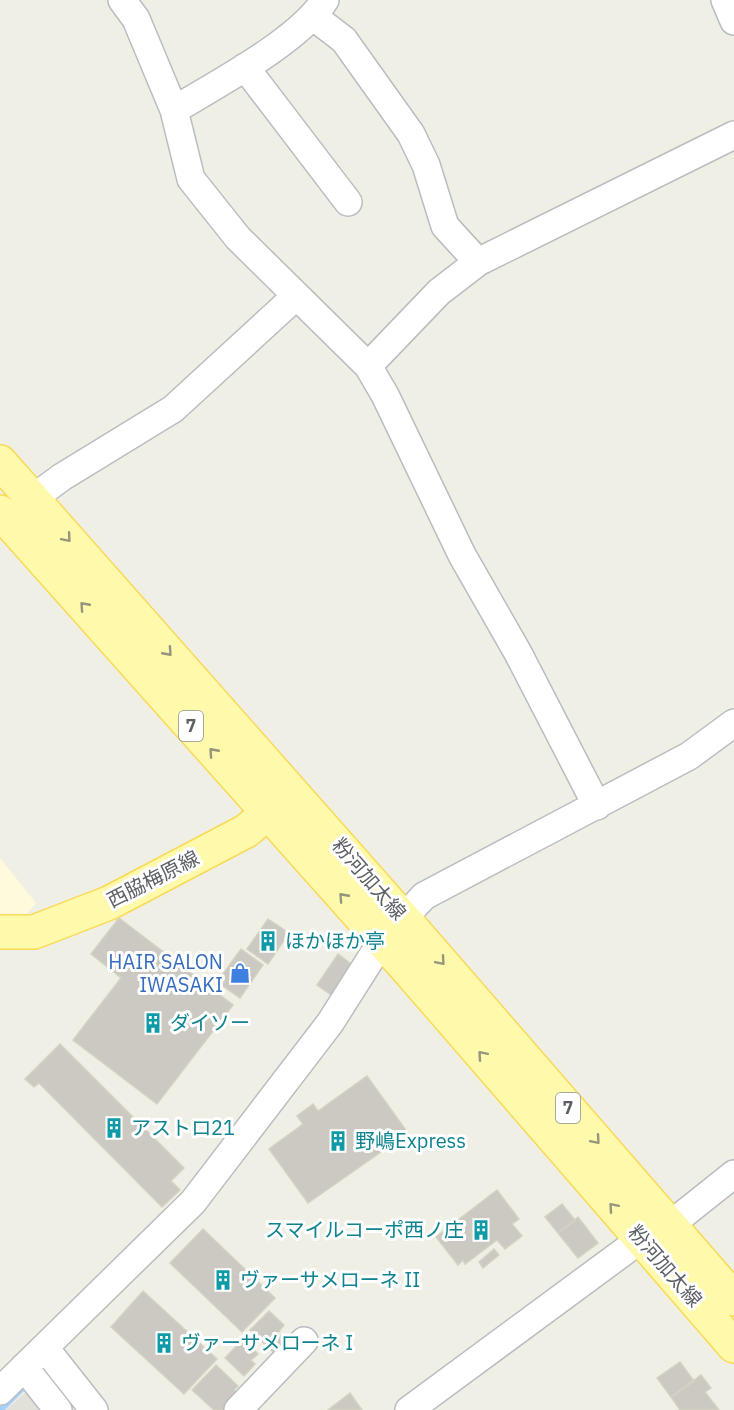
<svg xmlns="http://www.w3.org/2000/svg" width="734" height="1410" font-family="'IBM Plex Sans','Noto Sans JP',sans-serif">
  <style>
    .commercial { fill: #fffadb }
    .industrial { fill: #e1e0d9 }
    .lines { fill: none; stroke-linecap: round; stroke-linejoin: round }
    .stream { stroke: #a6d0ff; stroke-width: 7 }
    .building { fill: #cbc9c2; stroke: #d5d1c3; stroke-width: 1.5 }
    .minor-casing { stroke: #babcc1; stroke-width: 30 }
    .major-casing { stroke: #f9da55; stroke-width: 36 }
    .minor { stroke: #fff; stroke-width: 27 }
    .major { stroke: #fff9ab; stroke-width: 33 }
    .oneway { stroke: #96967e }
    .labels { text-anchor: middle; stroke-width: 6; stroke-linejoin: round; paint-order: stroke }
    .shield { fill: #fff; stroke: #8e9094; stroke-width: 1.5 }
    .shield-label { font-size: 18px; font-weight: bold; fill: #5d6066 }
    .street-label { font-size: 20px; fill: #5d6066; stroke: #fff }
    .culture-label { font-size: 20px; fill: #0d838f; stroke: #fff; text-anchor: start }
    .shop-label { font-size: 20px; fill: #366cbe; stroke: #fff; text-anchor: end }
  </style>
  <rect width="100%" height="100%" fill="#f0efe5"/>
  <path class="commercial" d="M 0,858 L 36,903 L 19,924 L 0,921 Z"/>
  <path class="industrial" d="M 28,1390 L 46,1410 L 6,1410 Z"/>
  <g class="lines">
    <path class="stream" d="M 0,1410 L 21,1389"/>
  </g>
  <path class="building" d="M 119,918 L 233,1005 L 157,1104 L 73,1040 L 121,978 L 91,954 Z
    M 268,919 L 289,933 L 268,964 L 247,949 Z
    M 241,949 L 263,965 L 240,998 L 217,982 Z
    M 338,954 L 355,967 L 334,997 L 317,985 Z
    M 60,1044 L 184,1168 L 171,1181 L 180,1190 L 162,1207 L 39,1083 L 34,1087 L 25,1079 Z
    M 367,1076 L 408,1133 L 308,1203 L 269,1149 L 303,1124 L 297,1116 L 313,1104 L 318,1111 Z
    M 497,1190 L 519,1219 L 512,1224 L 522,1236 L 505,1249 L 497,1240 L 465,1264 L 463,1260 L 458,1265 L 436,1237 Z
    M 562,1204 L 575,1220 L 558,1233 L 545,1217 Z
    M 578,1217 L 598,1243 L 578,1258 L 558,1233 Z
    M 203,1229 L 275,1298 L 242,1332 L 170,1263 Z
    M 494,1249 L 499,1255 L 483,1268 L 479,1262 Z
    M 143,1291 L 217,1359 L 184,1394 L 111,1327 Z
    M 269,1311 L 284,1325 L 278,1333 L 288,1342 L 276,1355 L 250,1330 Z
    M 243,1339 L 258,1354 L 251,1360 L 255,1364 L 244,1376 L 225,1358 Z
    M 680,1362 L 694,1381 L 671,1397 L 657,1378 Z
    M 216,1365 L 238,1386 L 234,1390 L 239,1395 L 224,1410 L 214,1410 L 192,1390 Z
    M 701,1375 L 711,1388 L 705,1392 L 719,1410 L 680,1410 L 671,1397 Z
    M 350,1393 L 362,1410 L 328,1410 Z"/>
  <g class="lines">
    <g class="minor-casing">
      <path id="minor" d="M 122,0 L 136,19 L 174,110 L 191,179 L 238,238 L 368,366 L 385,395 L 462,555 L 518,653 L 597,806
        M 725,0 L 734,21
        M 314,17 L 344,40 L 411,134 L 426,165 L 445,226 L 478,262
        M 245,67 L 348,202
        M 174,110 C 217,84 299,41 325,0
        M 368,366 L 439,292 L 478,262 L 734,135
        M 32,499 L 62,477 L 173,409 L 295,297
        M 670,1225 L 734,1174
        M 45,1348 L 94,1410
        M 24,1367 L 58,1410
        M 0,1391 L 193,1202 L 330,1023 L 382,941 L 424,896 L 689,756 L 734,723
        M 238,1410 L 304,1341
        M 409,1410 L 641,1239"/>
    </g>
    <g class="major-casing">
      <path id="major" d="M 0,462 L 402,917 L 734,1299
        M 0,512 L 409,971 L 734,1346
        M 0,932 L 34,932 L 109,903 L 246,831 L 284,800"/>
    </g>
    <use href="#minor" class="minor"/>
    <use href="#major" class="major"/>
  </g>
  <defs><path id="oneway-chevron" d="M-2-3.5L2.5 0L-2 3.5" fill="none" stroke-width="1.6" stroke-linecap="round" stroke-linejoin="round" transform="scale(1.5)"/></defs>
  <g class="oneway">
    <use href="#oneway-chevron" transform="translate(67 538) rotate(49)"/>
    <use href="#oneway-chevron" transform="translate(84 606) rotate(-132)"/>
    <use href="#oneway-chevron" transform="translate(168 652) rotate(48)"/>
    <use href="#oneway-chevron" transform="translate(213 752) rotate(-132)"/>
    <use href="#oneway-chevron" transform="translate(343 897) rotate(-132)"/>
    <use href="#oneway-chevron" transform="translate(441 961) rotate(49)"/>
    <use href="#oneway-chevron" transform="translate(482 1055) rotate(-131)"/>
    <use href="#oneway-chevron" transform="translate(596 1140) rotate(49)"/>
    <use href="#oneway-chevron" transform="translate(613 1207) rotate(-131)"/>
  </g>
  <defs>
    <g id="building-bare" transform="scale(1.62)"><path d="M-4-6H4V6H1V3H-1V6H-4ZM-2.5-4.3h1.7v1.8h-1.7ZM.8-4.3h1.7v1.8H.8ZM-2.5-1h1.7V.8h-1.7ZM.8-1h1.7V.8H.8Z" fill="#0f9aa8" stroke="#fff" stroke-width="2.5" paint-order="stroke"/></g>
    <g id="shop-bare" transform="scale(1.62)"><path d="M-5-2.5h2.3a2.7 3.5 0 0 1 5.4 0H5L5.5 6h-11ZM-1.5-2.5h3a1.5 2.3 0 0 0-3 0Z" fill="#3f7fe0" stroke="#fff" stroke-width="2.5" paint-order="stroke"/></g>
  </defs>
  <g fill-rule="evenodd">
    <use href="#building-bare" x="268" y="941"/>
    <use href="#shop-bare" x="240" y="973"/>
    <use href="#building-bare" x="153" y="1023"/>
    <use href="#building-bare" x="114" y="1128"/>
    <use href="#building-bare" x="338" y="1141"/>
    <use href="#building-bare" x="481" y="1230"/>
    <use href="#building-bare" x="223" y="1280"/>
    <use href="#building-bare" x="164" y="1343"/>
  </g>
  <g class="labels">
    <g class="shield">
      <rect x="179" y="711" width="24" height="30" rx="4.5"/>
      <rect x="556" y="1093" width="24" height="30" rx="4.5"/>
    </g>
    <g class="shield-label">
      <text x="191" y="732">7</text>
      <text x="568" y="1114">7</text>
    </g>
    <g class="street-label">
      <text transform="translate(153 879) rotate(-27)" y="7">西脇梅原線</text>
      <text transform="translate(369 879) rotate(49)" y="7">粉河加太線</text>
      <text transform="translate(665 1266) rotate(49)" y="7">粉河加太線</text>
    </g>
    <g class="culture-label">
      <text x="285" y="948">ほかほか亭</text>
      <text x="170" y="1030">ダイソー</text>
      <text x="131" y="1135">アストロ21</text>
      <text x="355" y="1148">野嶋Express</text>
      <text x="464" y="1237" text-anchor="end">スマイルコーポ西ノ庄</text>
      <text x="240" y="1287">ヴァーサメローネ II</text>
      <text x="181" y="1350">ヴァーサメローネ I</text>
    </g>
    <g class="shop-label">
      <text x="223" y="969">HAIR SALON<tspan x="223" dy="23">IWASAKI</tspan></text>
    </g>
  </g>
</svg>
